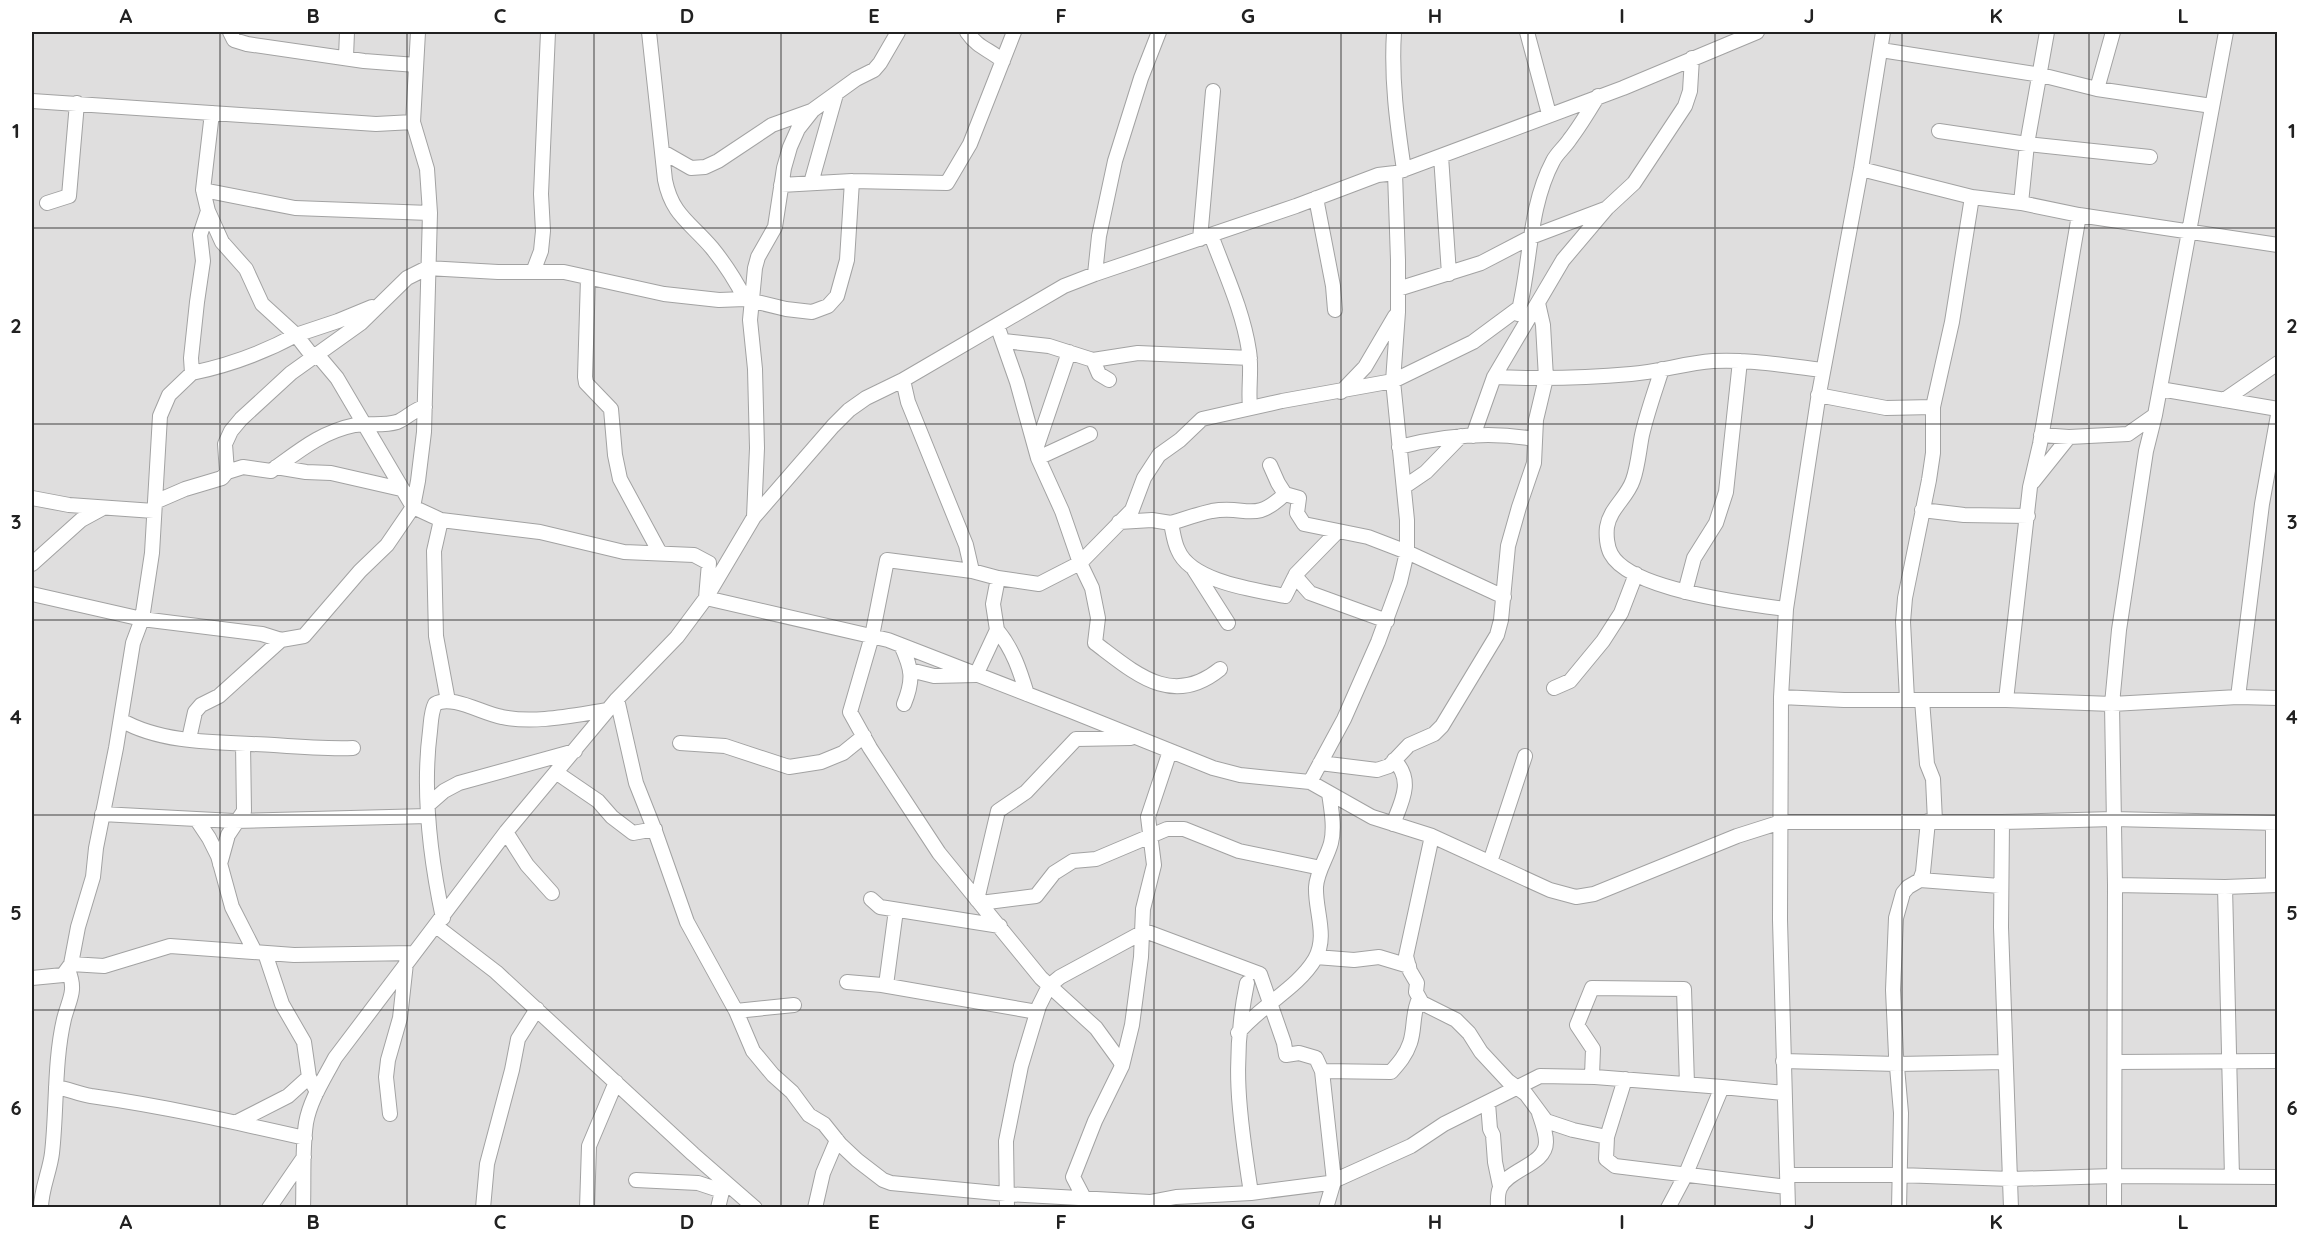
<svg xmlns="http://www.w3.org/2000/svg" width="2309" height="1239" font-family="Quicksand,sans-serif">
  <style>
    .residential { fill: #dfdede }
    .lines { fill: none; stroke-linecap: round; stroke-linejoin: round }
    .minor-casing { stroke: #a2a2a2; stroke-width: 16 }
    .minor { stroke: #fff; stroke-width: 14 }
    .grid { fill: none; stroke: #212121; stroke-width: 1.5; stroke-opacity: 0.55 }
    .neatline { fill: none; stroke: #212121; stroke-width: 2 }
    .grid-label { font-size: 20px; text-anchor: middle; font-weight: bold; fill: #212121 }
  </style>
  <rect width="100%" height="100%" fill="#f0eee9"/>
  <path class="residential" d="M 32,32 L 2277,32 L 2277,1207 L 32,1207 Z"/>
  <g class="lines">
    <g class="minor-casing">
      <path id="minor" d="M 230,32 L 234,40 L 247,44 L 364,61 L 416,65
        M 649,32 L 665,180 C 672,215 690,222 712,248 C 725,264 736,281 745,299
        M 967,32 C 978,48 989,49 1003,61
        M 1394,32 C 1391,79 1397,123 1404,170
        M 1527,32 L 1549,114
        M 1881,50 L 2041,75 L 2097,89 L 2212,106
        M 346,57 L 347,32
        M 2097,89 L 2113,32
        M 32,101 L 376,124 L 413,122
        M 1939,131 L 2027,144 L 2150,157
        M 663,152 L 691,168 L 705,167 L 718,161 L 772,125 L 811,111
        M 1441,156 L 1449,274
        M 1861,169 L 1972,197 L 2021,203 L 2079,215 L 2278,245
        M 811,183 L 836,94
        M 781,185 L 852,181 L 947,183 L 970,144 L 1014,32
        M 203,190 L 295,208 L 430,213
        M 1316,198 L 1333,286 L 1335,310
        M 47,203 L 69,196 L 77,103
        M 2021,203 L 2027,144 L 2047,32
        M 208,211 L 222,242 L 246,269 L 262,304 L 296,335 L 338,321 L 372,307
        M 1211,235 C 1225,273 1243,311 1249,351 C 1252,370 1248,389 1250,407
        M 1200,239 L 1213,91
        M 533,272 L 541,251 L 543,231 L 541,194 L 548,32
        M 1095,274 L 1099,236 L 1115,161 L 1141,78 L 1159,32
        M 588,278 L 585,377 L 586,383 L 611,409 L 615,455 L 620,479 L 660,553
        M 1398,289 L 1481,263 L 1531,237 L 1605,209
        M 1518,314 C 1531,265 1528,208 1553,161 C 1557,153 1565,147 1570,139 C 1580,126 1589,111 1598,96
        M 997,325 L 1017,382 L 1038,458 L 1062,511 L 1080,563 L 1092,588 L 1098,618 L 1095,643 C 1135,673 1172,708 1220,669
        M 1004,341 L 1049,346 L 1093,360 L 1099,374 L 1109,380
        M 1093,360 L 1138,353 L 1250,358
        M 1662,369 C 1655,391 1647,413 1642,435 C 1639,450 1638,466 1633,480 C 1627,498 1610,508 1607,527 C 1606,535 1607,547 1611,554 C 1630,590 1747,604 1786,609
        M 192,373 C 230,365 263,353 296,335 L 310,353 L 321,359 L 337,378 L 413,507 L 441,520 L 540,532 L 624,552 L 694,555 L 709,563 L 706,598 L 888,640 L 1071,711 L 1213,768 L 1240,775 L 1310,782 L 1372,817 L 1432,836 L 1550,890 L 1576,897 L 1594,894 L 1737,836 L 1781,822 L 2002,822 L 2113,819 L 2278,823
        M 1494,377 C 1539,379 1586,378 1631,374 C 1659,372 1685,363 1713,361 C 1750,359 1787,366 1823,370
        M 903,380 L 908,402 L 966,545 L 972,571 L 998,578
        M 2160,389 L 2278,409
        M 1341,392 L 1365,367 L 1395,316
        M 1818,395 L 1886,408 L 1933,407
        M 2224,400 L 2278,363
        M 2041,435 L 2069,437 L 2128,434 L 2155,415
        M 1473,436 L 1494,377 L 1563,260 L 1607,208 L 1634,183 L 1685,106 L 1690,91 L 1692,58
        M 1399,447 C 1443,436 1489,431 1534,439
        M 1036,449 L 1069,352
        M 1038,458 L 1090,434
        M 1270,465 L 1278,483 L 1285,494 L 1299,498 L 1297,513 L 1304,524 L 1368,537 L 1407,552 L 1504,597
        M 276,467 L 306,472 L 331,473 L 401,489
        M 227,472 L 225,444 L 231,431 L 241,419 L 291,373 L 361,323 L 407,278 L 427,268 L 498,272 L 564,272 L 664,294 L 719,300 L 745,299 L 786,309 L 812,312 L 828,306 L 837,296 L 847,260 L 852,181
        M 2033,482 L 2069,437
        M 1404,487 L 1426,472 L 1461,436
        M 32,498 L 69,505 L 154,511
        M 155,502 L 185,489 L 222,478 L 227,472 L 243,467 L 271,471 C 299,451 321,432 355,425 C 369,423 384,426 397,422 C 407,418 414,409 425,407
        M 1922,510 L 1964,515 L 2028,516
        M 754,517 L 757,448 L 755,369 L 750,320 L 755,268 L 758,257 L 775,227 L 784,168 L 790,147 L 798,129 L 813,110 L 856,79 L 874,70 L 880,63 L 898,32
        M 441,520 L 434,551 L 436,636 L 448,701
        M 1119,522 L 1152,520 L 1171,523 C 1173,532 1174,542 1178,550 C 1191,582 1256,590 1285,596 L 1296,574 L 1337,532
        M 1171,523 C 1184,519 1198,514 1212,511 C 1248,505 1253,524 1285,494
        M 32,564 L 81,520 L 103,508
        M 1193,568 L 1228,623
        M 972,571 L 887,560 L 872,636 L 850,712 L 870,748 L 939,853 L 1041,978 L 1096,1028 L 1120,1061 L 1122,1066
        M 1295,576 L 1310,593 L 1387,621
        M 1685,592 L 1694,558 L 1716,523 L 1726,492 L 1740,361
        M 32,594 L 142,619 L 262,634 L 281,640 L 304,636 L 360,571 L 387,545 L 413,507 L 418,481 L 424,432 L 430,213 L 427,169 L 413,122 L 418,32
        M 997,630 C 1013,649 1020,671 1027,694
        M 901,645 C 912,669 914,679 904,704
        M 910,670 L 934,676 L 976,675 L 997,630 L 993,604 L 998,578 L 1039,584 L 1080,563 L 1132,510 L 1144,478 L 1159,455 L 1180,440 L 1202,419 L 1282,401 L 1393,381 L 1473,342 L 1519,308
        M 1554,688 L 1570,681 L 1603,641 L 1621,613 L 1636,574
        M 1781,697 L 1844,700 L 2006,700 L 2112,704 L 2238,697 L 2278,698
        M 2238,697 L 2262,504 L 2278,415
        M 617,699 L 636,783 L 655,831 L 687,922 L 736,1011 L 753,1051 L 773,1075 L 792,1092 L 809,1115 L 824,1124 L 840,1144 L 857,1160 L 883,1180 L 891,1183 L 1006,1194 L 1150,1202 L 1176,1197 L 1251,1193 L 1329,1183 L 1411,1146 L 1444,1124 L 1540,1076 L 1595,1077 L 1722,1087
        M 1907,699 L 1903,622 L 1905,598 L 1929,480 L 1933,453 L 1933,407 L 1952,322 L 1972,197
        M 1922,700 L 1927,764 L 1933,779 L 1935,821
        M 2006,700 L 2030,487 L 2040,444 L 2079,215
        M 121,720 C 164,745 225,742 274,745 C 301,747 326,749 353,748
        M 189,739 L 195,712 L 201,705 L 219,696 L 281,640
        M 680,743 L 725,746 L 789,767 L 821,762 L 843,753 L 864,736
        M 1320,763 L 1377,770 L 1389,766 L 1409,745 L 1434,734 L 1442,726 L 1497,635 L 1501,620 L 1508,546 L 1519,507 L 1534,463 L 1536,420 L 1546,378 L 1543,325 L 1538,303
        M 557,773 L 598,801 L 612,817 L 633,833 L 655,829
        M 1310,782 L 1344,719 L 1378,642 L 1400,582 L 1407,552 L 1407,520 L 1393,381 L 1398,312 L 1398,260 L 1395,173
        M 428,805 L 444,791 L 459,783 L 575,751
        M 102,814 L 234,821 L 428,816
        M 197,820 L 209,838 L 218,856 L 232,907 L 255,952
        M 2002,822 L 2001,927 L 2011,1208
        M 2273,823 L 2273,885
        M 1393,824 C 1402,801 1414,780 1394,760
        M 506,832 L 527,865 L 552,893
        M 1432,836 L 1406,956 L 1410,971 L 1417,983 L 1416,992 L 1422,1003 L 1456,1020 L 1469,1033 L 1481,1052 L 1508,1081 L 1526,1094 L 1546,1121 L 1573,1130 L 1607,1137
        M 1490,862 L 1525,756
        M 220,864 L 228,835 L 244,811 L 243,744
        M 1920,880 L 2000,886
        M 2115,885 L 2225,887 L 2278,885
        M 2225,887 L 2232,1177
        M 871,899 L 880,907 L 1000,926
        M 977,900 L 998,811 L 1026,792 L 1076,739 L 1131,738
        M 980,903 L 1036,896 L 1054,873 L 1073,861 L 1096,859 L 1167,829 L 1184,829 L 1239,851 L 1321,868
        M 443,918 C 430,857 422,793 430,731 C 431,722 431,712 435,704 C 452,694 483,714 502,717 C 535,724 574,715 608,710
        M 436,926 L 496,972 L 693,1154 L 755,1208
        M 265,953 L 282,1004 L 304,1042 L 309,1077 L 317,1092
        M 1316,957 L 1354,960 L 1379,957 L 1409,966
        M 71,964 L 104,966 L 170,946 L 294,955 L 414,953
        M 32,978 L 63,975 L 71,964 L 78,927 L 93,877 L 96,848 L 116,748 L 133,643 L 142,619 L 152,553 L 160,416 L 169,395 L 192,373 L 191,358 L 197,302 L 203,261 L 200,235 L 208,211 L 203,190 L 212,113
        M 847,982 L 882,985 L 1037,1012
        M 1247,983 C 1231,1060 1239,1116 1251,1193
        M 886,985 L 896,910
        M 736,1011 L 794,1005
        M 1238,1033 C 1260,1006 1298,988 1315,959 C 1328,936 1315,911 1316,887 C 1317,871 1327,858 1331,843 C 1335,827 1331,808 1329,793
        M 1783,1061 L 1897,1064 L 2005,1062
        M 2115,1062 L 2278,1061
        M 1592,1076 L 1593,1049 L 1577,1025 L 1592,988 L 1684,989 L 1687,1084
        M 1625,1079 L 1607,1137 L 1606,1159 L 1615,1166 L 1787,1187
        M 56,1087 C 68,1089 79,1094 91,1096 C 163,1106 234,1122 305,1138
        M 1488,1103 L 1490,1129 L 1493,1135 L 1495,1162 L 1500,1186
        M 390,1114 L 386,1077 L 388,1060 L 400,1018 L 406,963
        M 237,1122 L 288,1096 L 309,1077
        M 1787,1175 L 1899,1175 L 2011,1179 L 2113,1176 L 2278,1177
        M 636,1180 L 698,1183 L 722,1191
        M 1084,1198 L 1073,1177 L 1095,1121 L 1122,1066 L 1132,1025 L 1141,957 L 1143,909 L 1154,865 L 1148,817 L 1170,751
        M 41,1208 C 41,1189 50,1171 52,1153 C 57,1109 54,1062 64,1019 C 69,999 77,991 68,970
        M 269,1208 L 304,1157
        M 303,1208 C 304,1179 302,1151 306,1123 C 310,1100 324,1079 335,1058 L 506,832 L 617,699 L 677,637 L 706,598 L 754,517 L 833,426 L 849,410 L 866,398 L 903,380 L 1064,286 L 1095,274 L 1296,206 L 1378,175 L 1395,173 L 1623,88 L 1757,32
        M 483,1208 L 487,1164 L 512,1070 L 518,1039 L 537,1009
        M 587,1208 L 589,1146 L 616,1082
        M 718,1208 L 724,1183
        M 815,1208 L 823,1173 L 837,1140
        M 1007,1208 L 1006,1141 L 1021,1066 L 1039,1006 L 1049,986 L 1060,977 L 1145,931 L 1260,974 L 1284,1043 L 1286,1055 L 1299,1053 L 1316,1058 L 1322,1071
        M 1326,1208 L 1334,1181 L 1322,1071 L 1391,1072 C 1399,1063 1406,1055 1410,1043 C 1415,1029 1412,1013 1419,999
        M 1498,1208 C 1498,1201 1497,1194 1500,1188 C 1508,1169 1546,1165 1546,1142 C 1546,1132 1542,1122 1539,1113
        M 1668,1208 L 1685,1176 L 1722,1087 L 1784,1093
        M 1788,1208 L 1780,920 L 1781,697 L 1786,609 L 1818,399 L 1861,169 L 1883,32
        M 1899,1208 L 1901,1113 L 1896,1055 L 1893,990 L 1896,918 L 1903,893 L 1908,887 L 1920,880 L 1923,872 L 1928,821
        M 2114,1208 L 2115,885 L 2112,704 L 2119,630 L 2146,451 L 2155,415 L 2226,32"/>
    </g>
    <use href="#minor" class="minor"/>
  </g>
  <path class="grid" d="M 220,32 L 220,1208M 407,32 L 407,1208M 594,32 L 594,1208M 781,32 L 781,1208M 968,32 L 968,1208M 1154,32 L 1154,1208M 1341,32 L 1341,1208M 1528,32 L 1528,1208M 1715,32 L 1715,1208M 1902,32 L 1902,1208M 2089,32 L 2089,1208M 32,228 L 2278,228M 32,424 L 2278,424M 32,620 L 2278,620M 32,815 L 2278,815M 32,1010 L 2278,1010"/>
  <rect width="2309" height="1239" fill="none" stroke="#ffffff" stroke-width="66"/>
  <rect x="33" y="33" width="2243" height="1173" class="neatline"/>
  <g class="grid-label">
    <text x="126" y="23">A</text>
    <text x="313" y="23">B</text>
    <text x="500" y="23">C</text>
    <text x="687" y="23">D</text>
    <text x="874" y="23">E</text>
    <text x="1061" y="23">F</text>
    <text x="1248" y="23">G</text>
    <text x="1435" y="23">H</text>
    <text x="1622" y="23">I</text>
    <text x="1809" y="23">J</text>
    <text x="1996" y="23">K</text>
    <text x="2183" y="23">L</text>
    <text x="16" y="138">1</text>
    <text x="2292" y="138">1</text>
    <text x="16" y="333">2</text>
    <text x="2292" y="333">2</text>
    <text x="16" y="529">3</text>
    <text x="2292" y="529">3</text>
    <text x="16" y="724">4</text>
    <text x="2292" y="724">4</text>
    <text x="16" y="920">5</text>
    <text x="2292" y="920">5</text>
    <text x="16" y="1115">6</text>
    <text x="2292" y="1115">6</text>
    <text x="126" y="1229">A</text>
    <text x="313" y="1229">B</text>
    <text x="500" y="1229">C</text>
    <text x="687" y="1229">D</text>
    <text x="874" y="1229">E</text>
    <text x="1061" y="1229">F</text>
    <text x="1248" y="1229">G</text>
    <text x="1435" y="1229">H</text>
    <text x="1622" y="1229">I</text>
    <text x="1809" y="1229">J</text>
    <text x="1996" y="1229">K</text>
    <text x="2183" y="1229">L</text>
  </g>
</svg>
